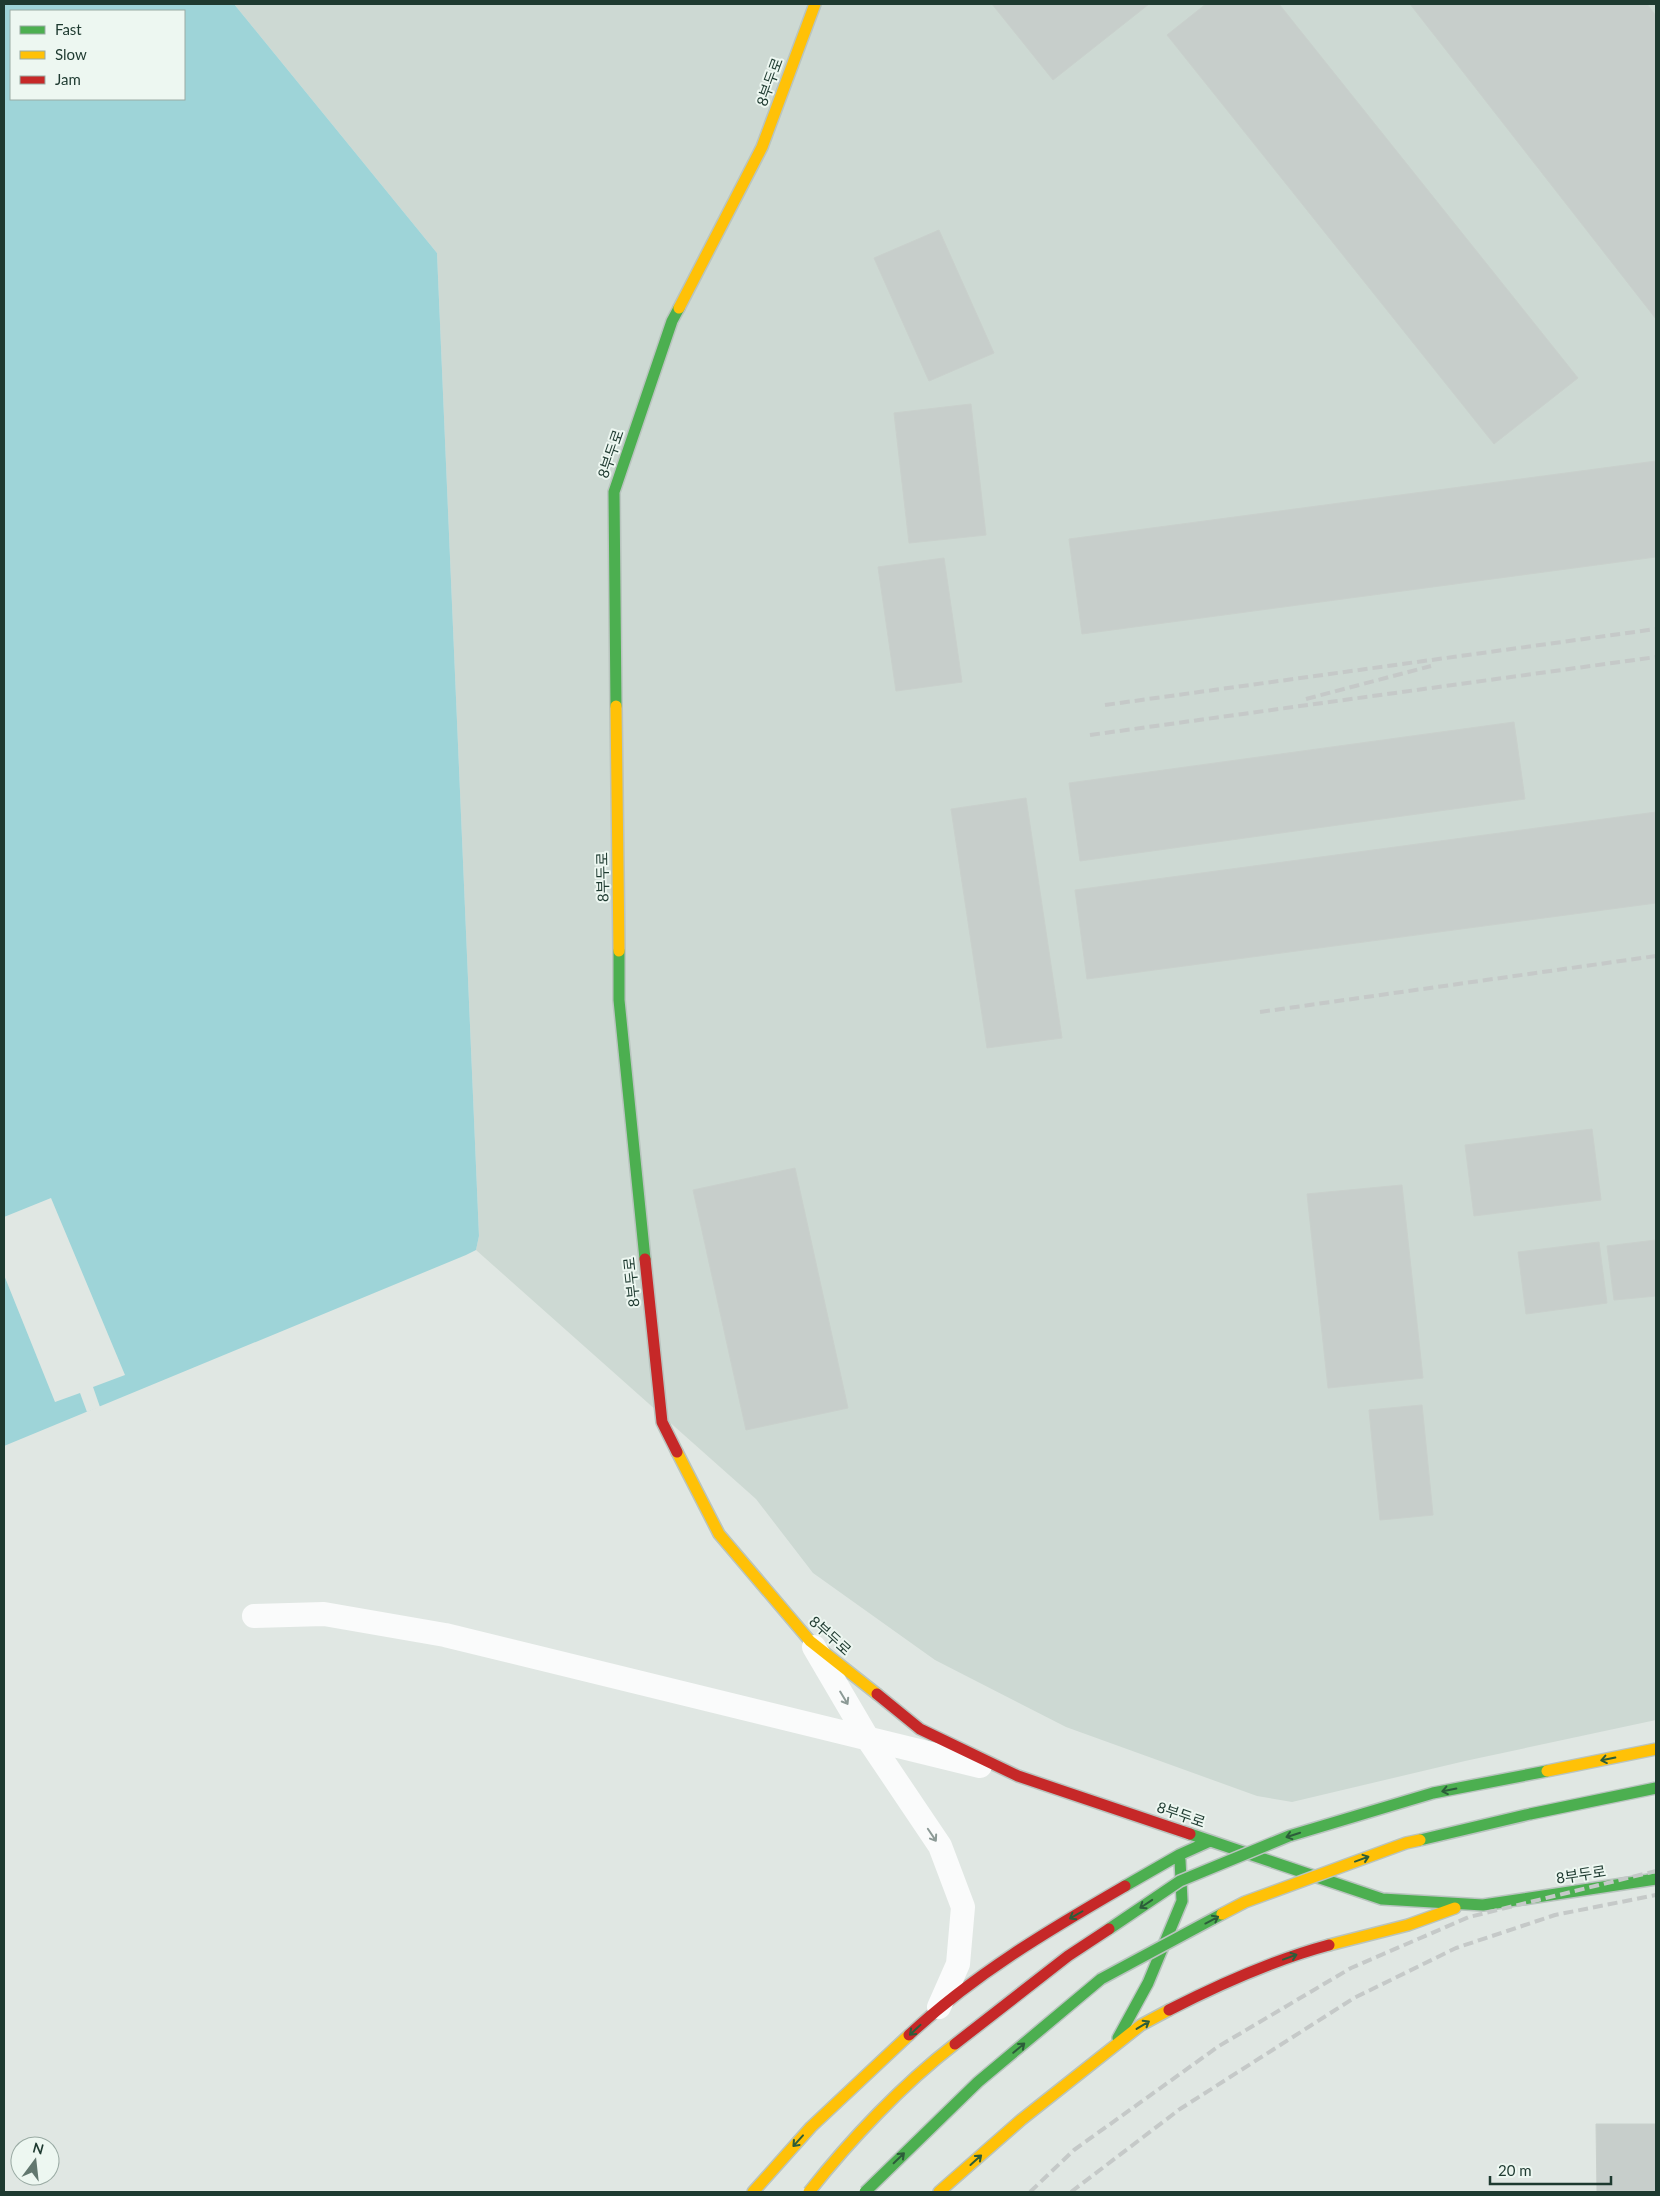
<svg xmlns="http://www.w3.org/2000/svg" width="1660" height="2196" font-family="Lato,'Noto Sans KR',sans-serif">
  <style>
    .built { fill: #cdd9d3 }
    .water { fill: #9ed4d8; fill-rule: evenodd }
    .pier { fill: #e0e7e3 }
    .building { fill: #c7cecb; stroke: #c9d0cc }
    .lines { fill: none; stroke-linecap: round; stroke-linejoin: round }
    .fast-casing { stroke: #b9c4bf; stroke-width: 14 }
    .slow-casing { stroke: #b9c4bf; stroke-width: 14 }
    .jam-casing { stroke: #b9c4bf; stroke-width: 14 }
    .lane { stroke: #fafbfb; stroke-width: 24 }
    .fast { stroke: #4caf50; stroke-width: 11 }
    .slow { stroke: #ffc107; stroke-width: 11 }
    .jam { stroke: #c62828; stroke-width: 11 }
    .rail { stroke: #c5c9c8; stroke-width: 4; stroke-dasharray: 10 5; stroke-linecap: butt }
    .fast-bridge-casing { stroke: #b9c4bf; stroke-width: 14; stroke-linecap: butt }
    .slow-bridge-casing { stroke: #b9c4bf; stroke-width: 14; stroke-linecap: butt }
    .jam-bridge-casing { stroke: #b9c4bf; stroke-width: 14; stroke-linecap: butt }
    .fast-bridge { stroke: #4caf50; stroke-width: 11 }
    .slow-bridge { stroke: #ffc107; stroke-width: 11 }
    .jam-bridge { stroke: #c62828; stroke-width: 11 }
    .oneway { stroke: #8c9a96 }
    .oneway2 { stroke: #2c5d3a }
    .labels { text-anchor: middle; stroke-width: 4; stroke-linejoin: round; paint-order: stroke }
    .street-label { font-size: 15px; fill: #1e3a30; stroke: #edf7f1 }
  </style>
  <rect width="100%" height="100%" fill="#e0e7e3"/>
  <path class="built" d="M 234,4 L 1656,4 L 1656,1720 L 1465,1761 L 1292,1802 L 1257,1796 L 1066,1727 L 935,1660 L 813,1573 L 756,1499 L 476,1250 L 479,1236 L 437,253 Z"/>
  <path class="water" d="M 4,4 L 234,4 L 437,253 L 479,1236 L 476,1250 L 466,1255 L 4,1446 ZM 11,11 L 184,11 L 184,99 L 11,99 Z"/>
  <path class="pier" d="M 51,1198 L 125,1375 L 93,1387 L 100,1407 L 87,1412 L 80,1393 L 55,1402 L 4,1275 L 4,1217 Z"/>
  <path class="building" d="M 992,4 L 1149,4 L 1053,80 Z
    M 1206,4 L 1279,4 L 1578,378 L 1494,444 L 1167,35 Z
    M 1410,4 L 1647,4 L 1656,16 L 1656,319 Z
    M 939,230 L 994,353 L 929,381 L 874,258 Z
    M 971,404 L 986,535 L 909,543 L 894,413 Z
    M 1656,461 L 1656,557 L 1082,634 L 1069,539 Z
    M 944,558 L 962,682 L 896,691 L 878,567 Z
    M 1514,722 L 1525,799 L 1080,861 L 1069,783 Z
    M 1026,798 L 1062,1038 L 987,1048 L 951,809 Z
    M 1656,812 L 1656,903 L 1087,979 L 1075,890 Z
    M 1592,1129 L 1601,1200 L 1474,1216 L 1465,1145 Z
    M 795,1168 L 848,1408 L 746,1430 L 693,1190 Z
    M 1402,1185 L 1423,1378 L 1328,1388 L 1307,1194 Z
    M 1656,1240 L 1656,1296 L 1614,1300 L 1607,1246 Z
    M 1599,1242 L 1607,1303 L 1526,1314 L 1518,1252 Z
    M 1422,1405 L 1433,1515 L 1380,1520 L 1369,1410 Z
    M 1596,2124 L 1656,2124 L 1656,2192 L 1597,2192 Z"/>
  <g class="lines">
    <g class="fast-casing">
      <path id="fast" d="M 616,706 L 614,492 L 672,321 L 679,308
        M 619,951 L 619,1000 L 645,1259
        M 1190,1834 L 1382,1899 L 1483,1905 L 1656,1879
        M 1125,1886 L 1179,1855 L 1210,1841
        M 1118,2038 L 1148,1983 L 1182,1901 L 1180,1860"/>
    </g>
    <g class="slow-casing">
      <path id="slow" d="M 679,308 L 762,147 L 815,4
        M 616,706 L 619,951
        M 677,1452 L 719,1534 L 810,1641 L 877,1694
        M 1329,1945 L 1408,1925 L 1455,1908
        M 753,2192 L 811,2127 L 909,2035
        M 939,2192 L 1021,2120 L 1141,2025 L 1169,2010"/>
    </g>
    <g class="jam-casing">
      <path id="jam" d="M 645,1259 L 662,1422 L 677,1452
        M 877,1694 L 920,1729 L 1018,1776 L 1190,1834
        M 1169,2010 C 1220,1984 1273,1960 1329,1945
        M 909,2035 C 973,1975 1049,1930 1125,1886"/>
    </g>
    <path class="lane" d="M 254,1616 L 324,1614 L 445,1635 L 980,1766
      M 814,1647 L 868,1739 L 940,1846 L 963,1907 L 958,1964 L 939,2007"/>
    <use href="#fast" class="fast"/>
    <use href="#slow" class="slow"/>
    <use href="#jam" class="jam"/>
    <path class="rail" d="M 1306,699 L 1431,666
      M 1105,705 L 1656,629
      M 1090,735 L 1656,657
      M 1260,1012 L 1656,956
      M 1030,2192 L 1074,2150 L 1219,2046 L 1351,1968 L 1469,1917 L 1656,1871
      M 1071,2192 L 1180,2109 L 1354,1998 L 1456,1948 L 1555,1915 L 1656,1895"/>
    <g class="fast-bridge-casing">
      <path id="fast-bridge" d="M 1420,1840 L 1530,1814 L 1656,1788
        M 1109,1929 L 1180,1881 L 1289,1836 L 1433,1793 L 1547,1771
        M 865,2192 L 978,2082 L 1101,1979 L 1222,1914"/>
    </g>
    <g class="slow-bridge-casing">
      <path id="slow-bridge" d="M 1547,1771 L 1656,1749
        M 1222,1914 L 1245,1902 L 1406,1843 L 1420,1840
        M 809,2192 C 850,2140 903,2084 955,2044"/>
    </g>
    <g class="jam-bridge-casing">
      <path id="jam-bridge" d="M 955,2044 L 1068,1956 L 1109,1929"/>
    </g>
    <use href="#fast-bridge" class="fast-bridge"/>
    <use href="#slow-bridge" class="slow-bridge"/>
    <use href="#jam-bridge" class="jam-bridge"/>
  </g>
  <defs><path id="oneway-shaft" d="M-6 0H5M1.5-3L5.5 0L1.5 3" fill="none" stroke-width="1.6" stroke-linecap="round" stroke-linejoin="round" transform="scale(1.25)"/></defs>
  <g class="oneway">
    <use href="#oneway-shaft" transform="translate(844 1698) rotate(59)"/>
    <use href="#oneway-shaft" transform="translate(932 1835) rotate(56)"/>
  </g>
  <g class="oneway2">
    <use href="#oneway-shaft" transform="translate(1608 1759) rotate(169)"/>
    <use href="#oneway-shaft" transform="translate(1449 1790) rotate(169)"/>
    <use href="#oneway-shaft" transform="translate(1293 1835) rotate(162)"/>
    <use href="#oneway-shaft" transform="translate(1362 1859) rotate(-20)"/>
    <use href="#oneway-shaft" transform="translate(1146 1904) rotate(146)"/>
    <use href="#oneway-shaft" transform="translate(1076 1915) rotate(150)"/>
    <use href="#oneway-shaft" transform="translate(1212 1920) rotate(-28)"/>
    <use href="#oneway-shaft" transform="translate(1290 1957) rotate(-20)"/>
    <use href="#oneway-shaft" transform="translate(1143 2025) rotate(-31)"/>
    <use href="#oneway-shaft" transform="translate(915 2030) rotate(137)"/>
    <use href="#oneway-shaft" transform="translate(1019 2048) rotate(-40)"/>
    <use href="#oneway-shaft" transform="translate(798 2141) rotate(132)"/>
    <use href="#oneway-shaft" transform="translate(899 2158) rotate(-44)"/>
    <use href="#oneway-shaft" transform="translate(976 2160) rotate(-42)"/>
  </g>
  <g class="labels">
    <g class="street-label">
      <text transform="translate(770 82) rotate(-70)" y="5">8부두로</text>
      <text transform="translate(611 454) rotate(-71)" y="5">8부두로</text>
      <text transform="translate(603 877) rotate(-91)" y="5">8부두로</text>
      <text transform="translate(632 1282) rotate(-96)" y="5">8부두로</text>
      <text transform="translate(830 1636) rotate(42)" y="5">8부두로</text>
      <text transform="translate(1181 1815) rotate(19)" y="5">8부두로</text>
      <text transform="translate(1581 1875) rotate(-9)" y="5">8부두로</text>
    </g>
  </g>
  <rect width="1660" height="2196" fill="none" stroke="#1e3a30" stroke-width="10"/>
  <rect x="10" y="10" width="175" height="90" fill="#edf7f1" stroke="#9aaba4"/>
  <rect x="20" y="26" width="25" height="8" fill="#4caf50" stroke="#9aaba4"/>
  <text x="55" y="35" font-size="15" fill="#1e3a30">Fast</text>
  <rect x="20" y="51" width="25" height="8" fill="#ffc107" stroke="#9aaba4"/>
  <text x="55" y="60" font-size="15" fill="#1e3a30">Slow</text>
  <rect x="20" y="76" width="25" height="8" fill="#c62828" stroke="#9aaba4"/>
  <text x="55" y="85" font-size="15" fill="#1e3a30">Jam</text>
  <g transform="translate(35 2161) rotate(15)"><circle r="24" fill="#edf7f1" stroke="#9aaba4"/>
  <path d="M0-4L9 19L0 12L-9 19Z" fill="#62776f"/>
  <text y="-8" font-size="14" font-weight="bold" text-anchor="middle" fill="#1e3a30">N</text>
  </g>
  <path d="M1490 2176v8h121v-8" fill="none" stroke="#1e3a30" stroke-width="2.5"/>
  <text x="1498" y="2176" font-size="15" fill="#1e3a30" stroke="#edf7f1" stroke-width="4" paint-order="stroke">20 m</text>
</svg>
